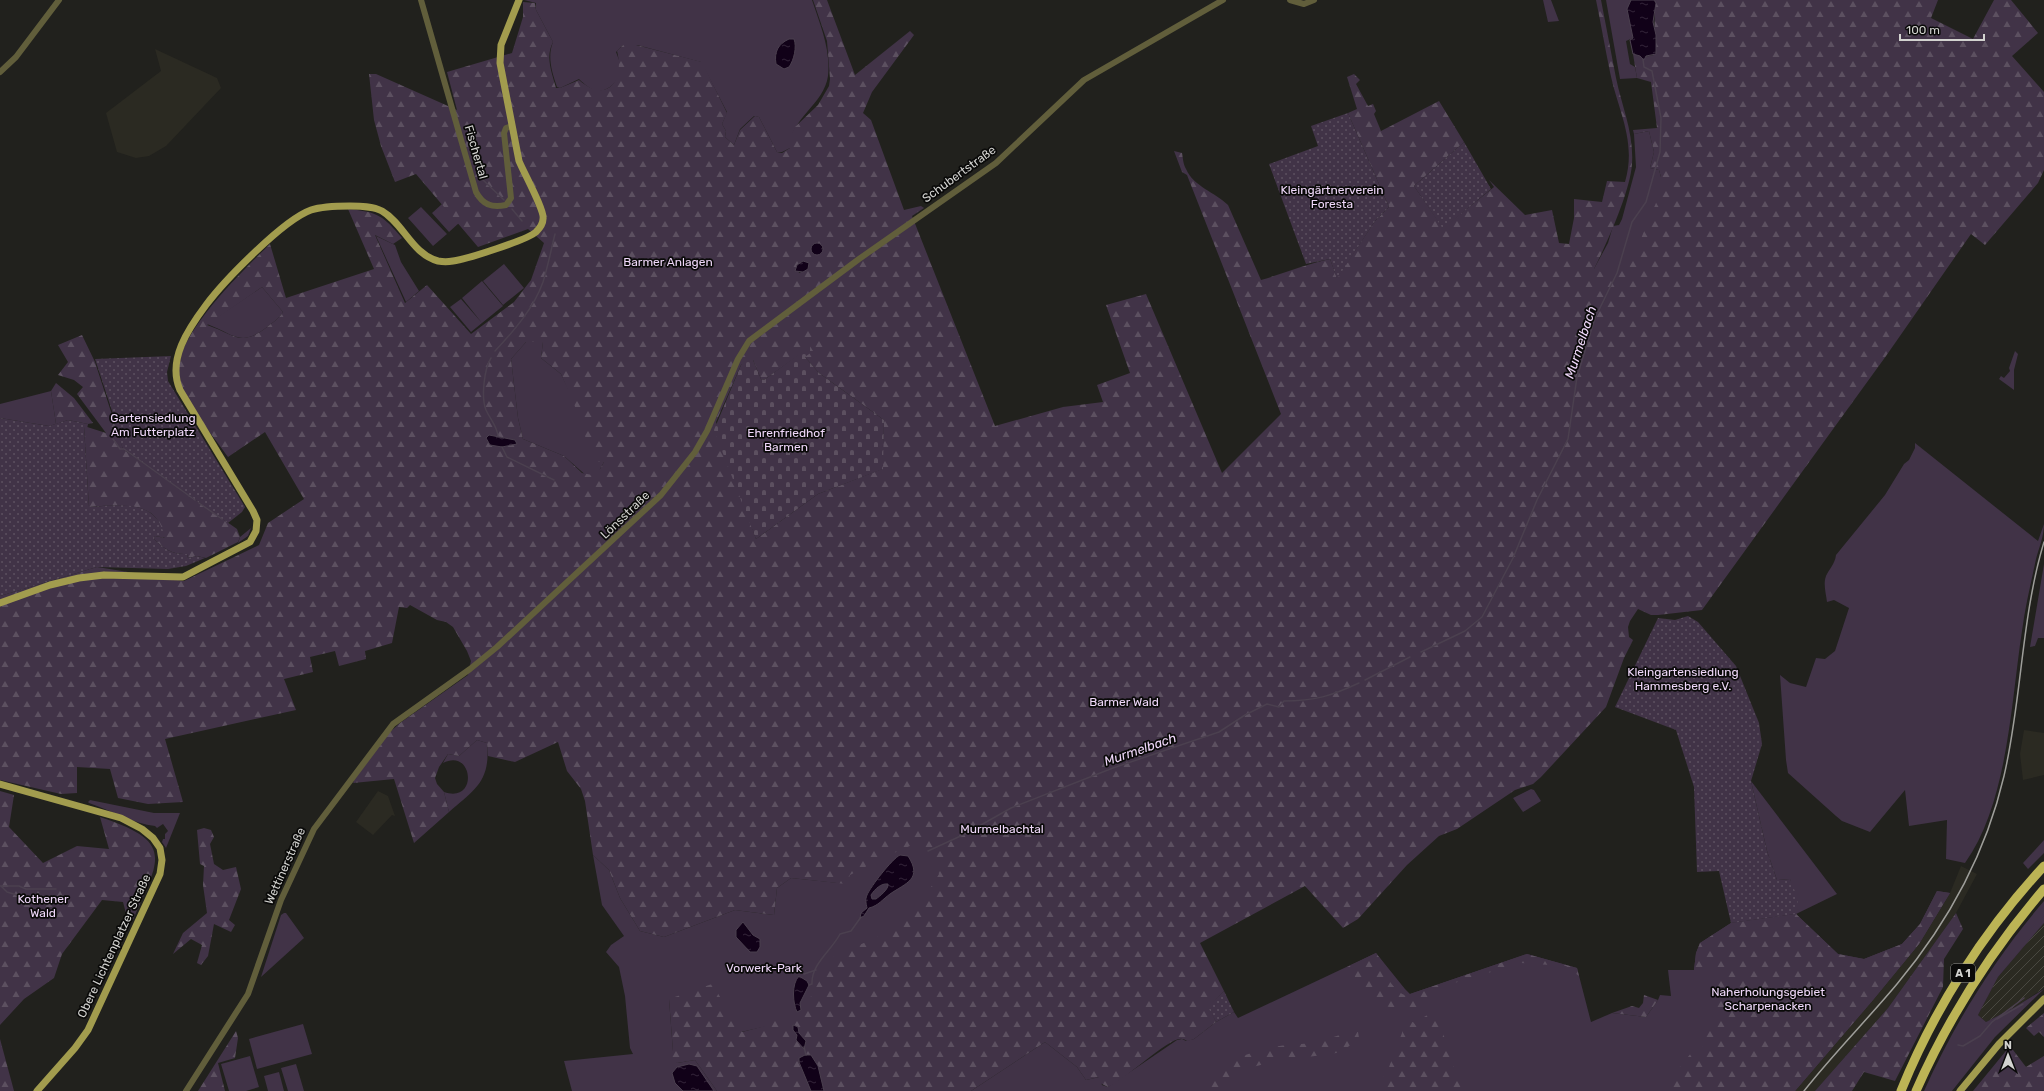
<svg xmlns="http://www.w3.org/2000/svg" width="2044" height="1091" font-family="Rubik,sans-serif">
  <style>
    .built { fill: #2b2a22 }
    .industrial { fill: url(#industrial-furrows) }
    .green { fill: #413347 }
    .forest { fill: url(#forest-firs); fill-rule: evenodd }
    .cemetery { fill: url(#cemetery-stones) }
    .garden { fill: url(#garden-dots) }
    .water { fill: url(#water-ripples); stroke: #4b404f; fill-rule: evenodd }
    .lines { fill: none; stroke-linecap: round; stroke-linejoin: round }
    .stream { stroke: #4b404f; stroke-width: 1.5 }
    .minor { stroke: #615e3b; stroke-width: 6 }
    .major { stroke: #a29c4e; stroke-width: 7 }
    .highway { stroke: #bcb455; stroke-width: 9 }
    .rail { stroke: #9e9e9a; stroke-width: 1.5 }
    .labels { text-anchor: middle; stroke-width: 3.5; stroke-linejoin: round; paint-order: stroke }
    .shield { fill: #0a0a09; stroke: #979794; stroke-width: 1 }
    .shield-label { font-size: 11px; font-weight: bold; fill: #d3d3d0 }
    .street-label { font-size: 12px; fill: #d3d3d0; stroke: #0a0a09 }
    .park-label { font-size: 12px; fill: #efd7f9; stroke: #0a0a09 }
    .water-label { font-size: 13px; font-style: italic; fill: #f0d8fa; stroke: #0a0a09 }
  </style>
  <defs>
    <pattern id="industrial-furrows" width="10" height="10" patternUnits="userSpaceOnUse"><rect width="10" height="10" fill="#2b2a22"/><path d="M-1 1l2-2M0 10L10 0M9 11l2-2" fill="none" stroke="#494841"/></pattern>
    <pattern id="forest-firs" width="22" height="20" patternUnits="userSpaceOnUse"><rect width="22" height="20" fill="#413347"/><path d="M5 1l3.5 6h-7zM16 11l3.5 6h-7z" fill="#5c5060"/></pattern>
    <pattern id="cemetery-stones" width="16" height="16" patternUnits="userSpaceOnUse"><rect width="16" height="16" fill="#413347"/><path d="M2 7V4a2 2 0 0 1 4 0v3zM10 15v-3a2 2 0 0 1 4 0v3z" fill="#5c5060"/></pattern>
    <pattern id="garden-dots" width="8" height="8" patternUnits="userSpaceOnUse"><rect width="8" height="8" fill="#413347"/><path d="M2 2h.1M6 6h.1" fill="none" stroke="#5c5060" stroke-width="1.8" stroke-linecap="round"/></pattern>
    <pattern id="water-ripples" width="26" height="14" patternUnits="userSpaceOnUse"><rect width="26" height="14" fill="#110118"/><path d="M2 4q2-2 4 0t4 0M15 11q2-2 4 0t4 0" fill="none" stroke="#332539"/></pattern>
  </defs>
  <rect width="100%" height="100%" fill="#21211d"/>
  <path class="built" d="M 155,49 L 217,78 L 221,88 L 166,146 L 149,156 L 136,158 L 117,152 L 106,113 L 161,71 Z
    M 2024,730 L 2044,733 L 2044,775 L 2023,780 L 2020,754 Z
    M 378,791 L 388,796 L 395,816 L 392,815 L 373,835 L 356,822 Z
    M 1961,866 L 1977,874 L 1956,913 L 1888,1008 L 1815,1091 L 1795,1091 L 1873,1000 L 1919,944 L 1950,893 Z"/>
  <path class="industrial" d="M 2044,923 L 2044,988 L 2015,1007 L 1986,1022 L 1978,1015 L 1998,977 Z"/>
  <path class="green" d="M 524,0 L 812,0 C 820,24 831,50 828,76 C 824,105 789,119 790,148 L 782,152 L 777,152 L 759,117 L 754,116 L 740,129 L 734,145 L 725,137 L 726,131 L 722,124 L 727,112 L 701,62 L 637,45 L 623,45 L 616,52 C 618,57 621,64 620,70 C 619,81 609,91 598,91 C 591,90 584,84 579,79 L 560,88 L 557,87 C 552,72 547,57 553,42 L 536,10 L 536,3 Z
    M 1543,0 L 1551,0 L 1559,21 L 1548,22 Z
    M 1606,0 L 1631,0 C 1624,14 1633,23 1633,38 L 1626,41 L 1630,64 L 1635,67 L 1637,78 L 1620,79 Z
    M 1649,131 L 1654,152 L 1650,168 L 1659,170 L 1661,177 L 1664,248 L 835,1019 L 763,1027 L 741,1032 L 669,999 L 673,1051 L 677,1063 L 695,1060 L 717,1091 L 572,1091 L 564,1061 L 633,1054 L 630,1048 L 625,996 L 619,967 L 606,952 L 611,945 L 624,936 L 602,905 L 593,855 L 609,870 L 620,898 L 640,931 L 664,937 L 735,910 L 774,915 L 777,888 L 791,878 L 839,883 L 1582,291 L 1608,243 L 1613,226 L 1619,225 L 1622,219 L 1636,167 L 1634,134 Z
    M 442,204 L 459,223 L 449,232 L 432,213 Z
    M 421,207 L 447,234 L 433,246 L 408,218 Z
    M 376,236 L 395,245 L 401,262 L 419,291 L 406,302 Z
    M 504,264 L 524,288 L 503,305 L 483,281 Z
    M 482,281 L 503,306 L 482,323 L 462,298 Z
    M 262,287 L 283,312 C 279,319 273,322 267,327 C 240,348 234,334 207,324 Z
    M 461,299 L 482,323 L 471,332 L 450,307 Z
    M 526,342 L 543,342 L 541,358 L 561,374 L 604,462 L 600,469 L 597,485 L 564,456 L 523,439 L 518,418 L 511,359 Z
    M 2015,351 L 2018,354 L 2014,370 L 2014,390 L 1999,379 L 2001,376 L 2004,378 L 2010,371 L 2009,368 Z
    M 51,391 L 56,424 L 49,426 L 0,418 L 0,404 Z
    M 1915,443 L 2038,541 L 2044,524 C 2044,536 2039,548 2036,559 C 2031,583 2025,607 2022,631 C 2011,702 2008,803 1965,863 L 1946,859 L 1947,820 L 1909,826 L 1905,790 L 1870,832 L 1842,821 L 1836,816 L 1788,773 L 1786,760 L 1780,675 L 1790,683 L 1806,687 L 1816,658 L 1825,659 L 1835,651 L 1849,608 L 1834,600 L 1827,602 C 1826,593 1823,584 1826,576 C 1829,569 1835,564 1836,555 L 1885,495 L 1904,464 L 1909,460 L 1915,448 Z
    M 251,528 L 248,536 L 238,543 L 240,537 Z
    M 2044,564 L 2044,638 L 2038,638 L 2035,646 L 2030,647 Z
    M 477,740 L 487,743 C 491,782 474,790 449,812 L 444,792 C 479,804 473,747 443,763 L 448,754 L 459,756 Z
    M 1751,781 L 1837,894 L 1796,914 L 1838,954 L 1864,959 L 1902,944 L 1920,924 L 1937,891 L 1950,893 L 1919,944 L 1873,1000 L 1795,1091 L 971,1091 L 1045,1042 L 1077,1067 L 1086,1080 L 1099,1077 L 1102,1085 L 1108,1087 L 1177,1040 L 1182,1039 L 1186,1041 L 1194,1039 L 1216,1022 L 1234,1012 L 1238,1018 L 1376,953 L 1405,989 L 1410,994 L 1527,954 L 1577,968 L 1591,1022 L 1612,1013 L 1646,1017 L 1658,1000 L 1660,995 L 1671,996 L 1668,970 L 1694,970 L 1696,953 L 1700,943 L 1731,923 L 1796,914 L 1790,879 L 1777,880 L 1767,851 Z
    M 1531,789 L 1534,790 L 1541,801 L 1523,812 L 1513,798 Z
    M 90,800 L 154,813 L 180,813 L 166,848 L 162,842 L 163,839 L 165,839 L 165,834 L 168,831 L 163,824 L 157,828 L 155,826 C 134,824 110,810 89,803 L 88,802 Z
    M 2044,840 L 2044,853 L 2028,869 L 2023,863 Z
    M 2044,901 L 2044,923 L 1998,977 L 1978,1015 L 1986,1022 L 2015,1007 L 2044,989 L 1995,1037 L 1952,1091 L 1924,1091 C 1955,1022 1995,958 2044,901 Z
    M 284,913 L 286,913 L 304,938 L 261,977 L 281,915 Z
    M 303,1024 L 312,1054 L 257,1069 L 249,1039 Z
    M 250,1056 L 259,1087 L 246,1091 L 229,1091 L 221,1064 Z
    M 296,1064 L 304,1091 L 288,1091 L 281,1068 Z
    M 279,1072 L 284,1091 L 268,1091 L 264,1076 Z"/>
  <path class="forest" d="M 813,0 L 827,0 L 855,75 L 910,31 L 914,35 L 872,92 L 863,113 L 871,120 L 904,210 L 921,206 L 924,208 L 912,216 L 995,426 L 1063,407 L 1103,402 L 1097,385 L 1130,373 L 1106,305 L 1146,294 L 1222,473 L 1281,414 L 1187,175 L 1182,172 L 1174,151 L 1182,153 C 1183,158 1183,164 1186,169 C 1194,187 1215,192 1228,205 L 1261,280 C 1285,273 1307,264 1330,259 L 1337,278 L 1375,221 L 1389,207 L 1348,113 L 1357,109 L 1347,77 L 1354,74 L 1360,80 L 1356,84 L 1368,106 L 1373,104 L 1376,111 L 1374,114 L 1381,131 L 1439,101 L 1464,142 L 1414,186 L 1443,228 L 1494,187 L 1489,180 L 1525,215 L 1552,210 L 1559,243 L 1569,244 L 1574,218 L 1574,199 L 1602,202 L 1607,181 L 1625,182 C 1637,141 1618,111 1610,72 C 1605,48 1601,24 1596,0 L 1601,0 C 1606,26 1611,52 1616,78 C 1622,107 1634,133 1632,164 C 1630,192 1607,243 1594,269 L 1611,276 L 1616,266 L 1627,272 L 1661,191 L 1661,177 L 1659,170 L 1650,168 L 1654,152 L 1649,131 L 1634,134 L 1633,130 L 1657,128 L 1651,82 L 1637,78 L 1633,54 L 1644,57 L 1654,55 L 1655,0 L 1938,0 L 1931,18 L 1973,39 L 1994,0 L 2011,0 L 2038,33 L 2012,56 L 2044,92 L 2044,170 L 2038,183 L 1985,245 L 1971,234 L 1886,356 L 1702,610 L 1658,615 L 1651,615 L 1638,609 L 1630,621 L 1628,627 L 1629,637 L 1633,640 L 1624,658 L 1606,707 L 1541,777 L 1533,784 L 1515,790 L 1457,829 L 1439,836 L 1407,865 L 1358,919 L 1343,928 L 1305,886 L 1200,943 L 1224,991 L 1209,1007 L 1216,1022 L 1194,1039 L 1188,1041 C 1186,1041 1185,1039 1182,1039 C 1170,1036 1124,1081 1108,1087 L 1098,1082 L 1099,1077 L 1086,1080 L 1077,1067 L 1045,1042 L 971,1091 L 717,1091 L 695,1060 L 677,1063 L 669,1056 L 673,1051 L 669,999 L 712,984 L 742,1032 L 765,1026 L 780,1018 L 800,1016 L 833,957 L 877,937 L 919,907 L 939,874 L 919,842 L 880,859 L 850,875 L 846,884 L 791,878 L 777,888 L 774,915 L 735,910 L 664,937 L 640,931 L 620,898 L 609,870 L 593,855 L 585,801 L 581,789 L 567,771 L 558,742 L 515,762 L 488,756 L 487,743 L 477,740 L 459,756 L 448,754 L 439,767 L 435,778 L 437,784 L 444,792 L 449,812 L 414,843 L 394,779 L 353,783 L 354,780 L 389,733 L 400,723 L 468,675 L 471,661 L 467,651 L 453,627 L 446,622 L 437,620 L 410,605 L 407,608 L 399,607 L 392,643 L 365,651 L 366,659 L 339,666 L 335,651 L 310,657 L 313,672 L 284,679 L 296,710 L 165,739 L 183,802 L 148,804 L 118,798 L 110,769 L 77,767 L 77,793 L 61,794 L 0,780 L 0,596 L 97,567 L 184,581 L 259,545 L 268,523 L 304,499 L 265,432 L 228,457 C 212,434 187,406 179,380 C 168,341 245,269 270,244 L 286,298 L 374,269 L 348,209 C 379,212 383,216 402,238 L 393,244 L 375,235 L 405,303 L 427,285 L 471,334 L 514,302 L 531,280 L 544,243 L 528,229 L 478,247 L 416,174 L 395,182 L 381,146 L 374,120 L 369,74 L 376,74 L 457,110 L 447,72 L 512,53 L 523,17 L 523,2 L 535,3 L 536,10 L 553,42 C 545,57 552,73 556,88 L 560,88 L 579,80 C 606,104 625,82 617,51 L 623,45 L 636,45 L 702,62 L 727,113 L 722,124 L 726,131 L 725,137 L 734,145 L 740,130 L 755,116 L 759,117 L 777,152 L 782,153 L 790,148 L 790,137 L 795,127 L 818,105 L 829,86 L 830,79 L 827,41 ZM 803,261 L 809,263 L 808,269 L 799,273 L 797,265 ZM 262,287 L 283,312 C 279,319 273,322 267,327 C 240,348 234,334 207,325 ZM 526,342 L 543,342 L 541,358 L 561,374 L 574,404 L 594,462 L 604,462 L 600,469 L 592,475 L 582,473 L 564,456 L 523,439 L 518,418 L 511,359 ZM 810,347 L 805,357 L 819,373 L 884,420 L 882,469 L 818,494 L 756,539 L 716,422 L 741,365 L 753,360 L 761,379 L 764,380 Z
    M 82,335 L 95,362 L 123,449 L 237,529 L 240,537 L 238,542 L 206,558 L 197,556 L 188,558 L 187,554 C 173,555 164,549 154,539 L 155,536 L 165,538 C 162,532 160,523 156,518 C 143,501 107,506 89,507 L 84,426 L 106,433 L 77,394 L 83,387 L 74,380 L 58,375 L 68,362 L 58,345 Z
    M 56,383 L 74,398 L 93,423 L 88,424 L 68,420 L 56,424 L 51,391 Z
    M 0,791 L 14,795 L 9,827 L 43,863 L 77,846 L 109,849 L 100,817 C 175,842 160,858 133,920 L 127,917 L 123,902 L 102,900 L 62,954 L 54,978 L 24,999 L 0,1025 Z
    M 204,828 L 211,830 L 214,837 L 210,844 L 214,864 L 223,870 L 236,867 L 241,889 L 229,920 L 235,925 L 231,932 L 214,924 L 208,956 L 201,965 L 197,963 L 202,945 L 191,939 L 173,954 L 183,933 L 207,913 L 203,885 L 204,866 L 200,864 L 197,830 Z
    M 1937,891 L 1950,893 L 1919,944 L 1873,1000 L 1795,1091 L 1663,1091 L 1665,1085 L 1692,1052 L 1704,1046 L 1704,1034 L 1717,1014 L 1716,969 L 1694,970 L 1696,953 L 1700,943 L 1731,923 L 1796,914 L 1838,954 L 1864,959 L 1902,944 L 1920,924 Z
    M 1956,913 L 1963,929 L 1944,959 L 1943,987 L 1895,1081 L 1864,1072 L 1852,1091 L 1815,1091 L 1888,1008 Z
    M 1376,953 L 1390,972 L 1387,976 C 1391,985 1399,994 1409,997 L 1410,994 L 1527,954 L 1577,968 L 1579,976 L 1566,966 L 1521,963 L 1441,987 L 1424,1006 L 1402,1009 L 1378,1005 L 1347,967 Z
    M 1644,995 L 1658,1000 L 1646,1017 L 1612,1013 L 1632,1006 L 1639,1008 L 1643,1003 Z
    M 2044,1013 L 2044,1037 L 2039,1032 L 2034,1036 L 2026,1028 Z
    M 1429,1014 L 1440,1024 L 1462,1091 L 1377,1091 L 1373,1085 L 1386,1075 L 1402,1033 L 1403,1025 L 1405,1022 L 1413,1022 L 1419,1028 L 1424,1025 L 1424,1017 Z
    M 236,1031 L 238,1038 L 235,1058 L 218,1063 L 225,1091 L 198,1091 Z
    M 1358,1032 L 1359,1038 C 1353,1043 1344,1051 1336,1053 C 1300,1060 1240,1058 1218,1091 L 1209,1091 C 1203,1086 1205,1080 1210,1076 C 1231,1057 1258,1049 1286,1045 C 1296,1044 1307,1044 1317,1042 C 1332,1039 1341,1032 1358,1032 Z
    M 0,1039 L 14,1091 L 0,1091 Z
    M 2010,1046 L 2026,1067 L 2044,1056 L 2044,1091 L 1973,1091 Z"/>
  <path class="cemetery" d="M 810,346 L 813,351 L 805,357 L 819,373 L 884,420 L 883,469 L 818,494 L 756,539 L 714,430 L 741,365 L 750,358 L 753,360 L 761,379 L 764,380 Z"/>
  <path class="garden" d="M 1348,113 L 1389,207 L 1375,221 L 1337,279 L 1330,259 L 1306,264 L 1269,164 L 1318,146 L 1311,126 Z
    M 1464,142 L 1491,189 L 1443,229 L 1414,186 Z
    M 171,356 L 167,372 L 168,381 L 245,507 L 242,512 L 228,523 L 123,449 L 115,428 L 113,414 L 95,359 Z
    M 0,418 L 49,426 L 68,420 L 88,424 L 87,429 L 84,427 L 89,507 C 109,506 141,500 156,518 C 161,523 163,532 166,538 L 155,536 L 154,539 C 164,549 173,555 187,554 L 188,558 L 197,556 L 205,558 L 186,566 L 168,569 L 97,567 L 0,596 Z
    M 1688,616 L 1698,622 L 1736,666 L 1759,723 L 1762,744 L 1751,781 L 1767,851 L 1777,880 L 1790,879 L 1798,899 L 1796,914 L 1731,923 L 1719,871 L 1697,872 L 1694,787 L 1676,730 L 1615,707 L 1658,618 L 1675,620 Z
    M 1224,991 L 1234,1012 L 1216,1022 L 1208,1007 Z"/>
  <path class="water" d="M 1631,0 L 1654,0 L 1656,3 L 1653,22 L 1656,35 L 1656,54 L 1646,56 L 1644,60 L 1640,56 L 1633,54 L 1630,40 L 1633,38 L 1627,9 Z
    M 789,39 L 794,39 C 797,47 794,60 789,67 L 784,69 L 776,64 C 774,52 778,44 789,39 Z
    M811 249a6 6 0 1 1 12 0a6 6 0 1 1-12 0Z
    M 803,261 L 809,263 L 808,269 L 803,272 L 795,271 L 797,265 Z
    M 489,435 L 515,440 L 517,444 L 502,447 L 490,445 L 486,438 Z
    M 900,855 L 908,856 C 923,879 906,883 890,894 C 883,899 878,906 869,908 L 864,916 L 860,918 L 861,913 L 867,908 C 866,903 865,900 867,895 C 871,886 892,859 900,855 ZM 888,884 C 889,889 880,896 876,899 L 872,899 L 871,895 C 875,889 881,883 888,884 Z
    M 743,922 L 753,935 L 760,939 L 760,947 L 757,952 L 750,952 L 736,937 L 736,930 Z
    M 799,976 L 807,981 L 809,985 L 800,1003 L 801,1010 L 797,1012 C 793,1004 791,984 799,976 Z
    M 793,1025 L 798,1027 L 799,1033 L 806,1041 L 804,1049 L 796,1040 L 797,1035 L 793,1030 Z
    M 805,1055 L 811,1055 L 818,1066 L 824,1091 L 811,1091 L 799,1062 L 799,1058 Z
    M 689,1064 L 697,1066 L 714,1091 L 683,1091 L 675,1083 L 672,1073 L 677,1067 Z"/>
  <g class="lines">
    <path class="stream" d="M 468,141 L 482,179 L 504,200
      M 512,209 L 522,221
      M 495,351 C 513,332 534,308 543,282 C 548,266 551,250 555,234
      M 491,358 C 484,369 481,398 486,410 C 490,419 497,426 498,436
      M 113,439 L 120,449 L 124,449 L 195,500
      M 502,447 L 507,457 L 554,480
      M 199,503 L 222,519
      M 1421,652 L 1465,631 L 1482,617 L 1513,558 L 1537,500 L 1568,439 L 1577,377 L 1595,318 L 1617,273 L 1632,222 L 1646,202 L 1660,152 L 1661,118 L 1652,71 L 1644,67 L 1643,59
      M 1365,680 L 1410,657
      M 928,851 L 965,834 L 1011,808 L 1113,768 L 1219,732 L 1245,715 L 1267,704 L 1279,707 L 1284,701 C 1315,701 1331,696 1359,683
      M 0,886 L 19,886 L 26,889 L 56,889
      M 1,886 L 7,892 L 17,895
      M 20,897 L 23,898
      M 804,974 L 816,970
      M 809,985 L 812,984 C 811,964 832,950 840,934 L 851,931 L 861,917
      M 1997,1019 L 2023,1004
      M 1958,1045 L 1963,1046 L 1980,1036 L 1992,1022 L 2024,998
      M 804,1047 L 806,1055"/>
    <path class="minor" d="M 421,0 L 476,192 C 483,205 492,208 506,205 L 511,198 L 504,133 L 506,128 L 512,126
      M 1290,0 L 1304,4 L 1314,0
      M 0,72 L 16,57 L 59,0
      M 186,1091 L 248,994 L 281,900 L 314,829 L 393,724 L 470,669 L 497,647 L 661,495 L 695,452 L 707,431 L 738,359 L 749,341 L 859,259 L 996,163 L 1084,80 L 1223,0"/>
    <path class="major" d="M 0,603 L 50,585 L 79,578 L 104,575 L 183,577 L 250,542 L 256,531 L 257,520 L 253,511 L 180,390 C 167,360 188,329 206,305 C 224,281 283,220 311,210 C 323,206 337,206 350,206 C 360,206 373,206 382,211 C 404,224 412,254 438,261 C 443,262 448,262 453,261 C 467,259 527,240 536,232 C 539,229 543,224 543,219 C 545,211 524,173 519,161 L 500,63 L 501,45 L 519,0
      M 0,784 L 121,818 L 142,829 L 153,838 L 160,848 L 162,860 L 160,874 L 88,1030 L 75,1048 L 37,1091
      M 1960,1091 L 1999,1044 L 2044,999"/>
    <path class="highway" d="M 1901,1091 C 1934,1009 1984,931 2044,866
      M 1916,1091 C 1949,1016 1991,951 2044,889"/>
    <path class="rail" d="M 1804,1091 C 1833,1054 1867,1020 1897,984 C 1947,924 1986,853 2004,776 C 2022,699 2021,618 2044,542"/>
  </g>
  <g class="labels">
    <rect class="shield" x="1951" y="964" width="24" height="18" rx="3"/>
    <g class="shield-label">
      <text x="1963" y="977">A 1</text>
    </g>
    <g class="street-label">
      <text transform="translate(476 152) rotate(74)" y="4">Fischertal</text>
      <text transform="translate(959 174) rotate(-36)" y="4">Schubertstraße</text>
      <text transform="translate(625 515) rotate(-44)" y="4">Lönsstraße</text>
      <text transform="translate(285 866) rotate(-66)" y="4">Wettinerstraße</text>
      <text transform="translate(114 946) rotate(-65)" y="4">Obere Lichtenplatzer Straße</text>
    </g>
    <g class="park-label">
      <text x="1332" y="194">Kleingärtnerverein<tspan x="1332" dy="14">Foresta</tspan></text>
      <text x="668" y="266">Barmer Anlagen</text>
      <text x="153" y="422">Gartensiedlung<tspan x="153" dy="14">Am Futterplatz</tspan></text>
      <text x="786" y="437">Ehrenfriedhof<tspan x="786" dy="14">Barmen</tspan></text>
      <text x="1683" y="676">Kleingartensiedlung<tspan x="1683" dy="14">Hammesberg e.V.</tspan></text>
      <text x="1124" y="706">Barmer Wald</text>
      <text x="1002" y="833">Murmelbachtal</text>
      <text x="43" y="903">Kothener<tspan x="43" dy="14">Wald</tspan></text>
      <text x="764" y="972">Vorwerk-Park</text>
      <text x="1768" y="996">Naherholungsgebiet<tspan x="1768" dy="14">Scharpenacken</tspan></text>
    </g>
    <g class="water-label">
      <text transform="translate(1580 342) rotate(-72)" y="5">Murmelbach</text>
      <text transform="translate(1140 749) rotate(-19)" y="5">Murmelbach</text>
    </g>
  </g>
  <g transform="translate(2008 1055)" stroke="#0a0a09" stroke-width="3" paint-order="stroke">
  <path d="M0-3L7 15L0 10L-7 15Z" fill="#d3d3d0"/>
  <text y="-6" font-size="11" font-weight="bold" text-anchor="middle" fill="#d3d3d0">N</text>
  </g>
  <path d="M1900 34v6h84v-6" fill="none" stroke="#d3d3d0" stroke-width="2"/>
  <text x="1906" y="34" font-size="12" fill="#d3d3d0" stroke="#0a0a09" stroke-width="3" paint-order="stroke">100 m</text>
</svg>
